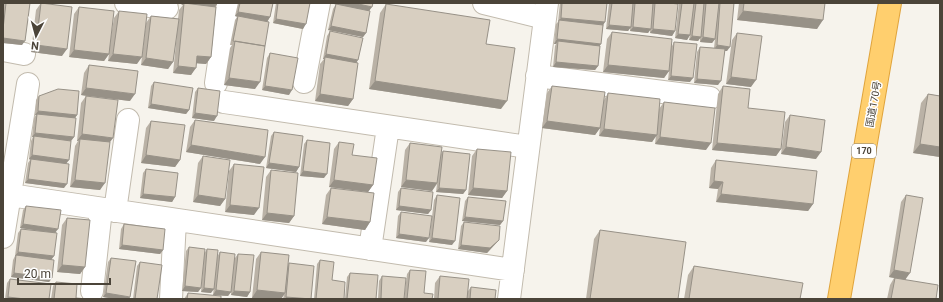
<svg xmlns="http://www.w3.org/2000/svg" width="943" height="302" font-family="Roboto,'Noto Sans JP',sans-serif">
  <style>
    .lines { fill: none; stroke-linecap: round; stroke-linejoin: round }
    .minor-casing { stroke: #c2bbae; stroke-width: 24 }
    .highway-casing { stroke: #e0a43c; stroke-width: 24 }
    .minor { stroke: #fff; stroke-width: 22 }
    .highway { stroke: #ffcf6e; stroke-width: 22 }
    .wall { fill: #bab2a6 }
    .shaded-wall { fill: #979187 }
    .building { fill: #d8cfc1; stroke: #979187 }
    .labels { text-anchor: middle; stroke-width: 3; stroke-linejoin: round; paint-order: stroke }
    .shield { fill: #fff; stroke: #817c74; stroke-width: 1 }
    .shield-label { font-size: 9px; font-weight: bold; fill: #4b4439 }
    .street-label { font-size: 10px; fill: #4b4439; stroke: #fff }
  </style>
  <rect width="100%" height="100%" fill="#f6f3ec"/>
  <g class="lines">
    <g class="minor-casing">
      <path id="minor" d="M 126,3 L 167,8
        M 484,3 L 545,18
        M 3,50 L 24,54
        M 537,76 L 710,98
        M 304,82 L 319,3
        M 216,83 L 228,3
        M 224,102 L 528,147
        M 10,195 L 513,270
        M 115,211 L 128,120
        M 3,237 L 28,84
        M 370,249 L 388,127
        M 92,291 L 101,209
        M 171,299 L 175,220
        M 509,299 L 547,3"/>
    </g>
    <g class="highway-casing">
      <path id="highway" d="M 839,299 L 890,3"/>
    </g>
    <use href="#minor" class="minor"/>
    <use href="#highway" class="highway"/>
  </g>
  <path class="wall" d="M 4,3 L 30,3 L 22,45 L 3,43 Z
    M 41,3 L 62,56 L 31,52 L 36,10 Z
    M 182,3 L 217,3 L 216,7 L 211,57 L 206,64 L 197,63 L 191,75 L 173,73 L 177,33 L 173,62 L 168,69 L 141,65 L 146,23 L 151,16 L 178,19 L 179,10 L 183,5 L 181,4 Z
    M 238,3 L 273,3 L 270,17 L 267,22 L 255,89 L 224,85 L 230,48 L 232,45 L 230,45 L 235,20 L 237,17 L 235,16 Z
    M 276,3 L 310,3 L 303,29 L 273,23 Z
    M 334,3 L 373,3 L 369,11 L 366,33 L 363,37 L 328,30 L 333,9 L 336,4 L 348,7 L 334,4 Z
    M 560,3 L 607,3 L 600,46 L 598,66 L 595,70 L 553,67 L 555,46 L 556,44 L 554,44 L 556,24 L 558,22 Z
    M 609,3 L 669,3 L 675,31 L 672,36 L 650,33 L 650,29 L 648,33 L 630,31 L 630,28 L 628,31 L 606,29 Z
    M 679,3 L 704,3 L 704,4 L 705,3 L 734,3 L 727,51 L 725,51 L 718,85 L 694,83 L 697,52 L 700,47 L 714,48 L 715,39 L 712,43 L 700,42 L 700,38 L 698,41 L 689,40 L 690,35 L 687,40 L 675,38 Z
    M 739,3 L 825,3 L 817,29 L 737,20 Z
    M 386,4 L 486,44 L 501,109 L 369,89 L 380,13 Z
    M 79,7 L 110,42 L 114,18 L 119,11 L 137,64 L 108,61 L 109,54 L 104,61 L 69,57 L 74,14 Z
    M 330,31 L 357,62 L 353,99 L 348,106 L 315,101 L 320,64 L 324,59 L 323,59 L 327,36 Z
    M 612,32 L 672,46 L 674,42 L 690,82 L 668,80 L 669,71 L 664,78 L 603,72 L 607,39 Z
    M 737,33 L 751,87 L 726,84 L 732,40 Z
    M 270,53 L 289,95 L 262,90 L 267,58 Z
    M 89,65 L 130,101 L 88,96 L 109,142 L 100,190 L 70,187 L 75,146 L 78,141 L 77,141 L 81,103 L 86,96 L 81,95 L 84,73 Z
    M 154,82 L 189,110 L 186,114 L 148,108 L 151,86 Z
    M 552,86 L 604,100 L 608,93 L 659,109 L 664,102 L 706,150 L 655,144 L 656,135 L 652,142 L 599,136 L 600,128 L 595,135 L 542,128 L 547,93 Z
    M 723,86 L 748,108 L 781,149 L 776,156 L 712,150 L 718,94 Z
    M 198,88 L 214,121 L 192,118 L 195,92 Z
    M 928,94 L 940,96 L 940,157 L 913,153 L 921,103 Z
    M 39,96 L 77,115 L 75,118 L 74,137 L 71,141 L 66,163 L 64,188 L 25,183 L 28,163 L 30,160 L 29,159 L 31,141 L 33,137 L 32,137 L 34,118 L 36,115 L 35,115 L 36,100 Z
    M 790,115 L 816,159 L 781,154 L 785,122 Z
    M 195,120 L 260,164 L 186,152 L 190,127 Z
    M 151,121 L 180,160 L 175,167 L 141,163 L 146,128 Z
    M 274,132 L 299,167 L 296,172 L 266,168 L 271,136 Z
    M 307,140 L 324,178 L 300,176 L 304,144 Z
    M 339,142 L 352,155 L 373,185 L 368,192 L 329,187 L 334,149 Z
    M 410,143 L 441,154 L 443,151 L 466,190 L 463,194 L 436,192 L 437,184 L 432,191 L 401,187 L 405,150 Z
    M 477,149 L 507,191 L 502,198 L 468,195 L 472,156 Z
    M 203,156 L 225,199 L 220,206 L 193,202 L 198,163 Z
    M 716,160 L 813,204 L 808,211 L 716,202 L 718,189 L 709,188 L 711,168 Z
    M 234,164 L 254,215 L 225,212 L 229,171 Z
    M 146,169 L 175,197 L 172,202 L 140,198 L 143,173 Z
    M 271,170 L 294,216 L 289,223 L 262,220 L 266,177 Z
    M 331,188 L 370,222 L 365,230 L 322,224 L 326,195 Z
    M 401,188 L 431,210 L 428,214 L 396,210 L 398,192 Z
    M 437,195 L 452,245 L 429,242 L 434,200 Z
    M 906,195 L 906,280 L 936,299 L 887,299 L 890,285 L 894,278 L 889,277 L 901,202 Z
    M 468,197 L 503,221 L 500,225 L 462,221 L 465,201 Z
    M 26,206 L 56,232 L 54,256 L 51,260 L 52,278 L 49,282 L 11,277 L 13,260 L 15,256 L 18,233 L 21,229 L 39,231 L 20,228 L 23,210 Z
    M 401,212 L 426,242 L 396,238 L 398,216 Z
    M 67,218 L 85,267 L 80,274 L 57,272 L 62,225 Z
    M 464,222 L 499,240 L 487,253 L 458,249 L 461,226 Z
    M 124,224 L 163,250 L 160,254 L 119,249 L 121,229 Z
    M 600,230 L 678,299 L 586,299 L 594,239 Z
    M 189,247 L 204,254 L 207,249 L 211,293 L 201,292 L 204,255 L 201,288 L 198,292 L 182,291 L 186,251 Z
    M 220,252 L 235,258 L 238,254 L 250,292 L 247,297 L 231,295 L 231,292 L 228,296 L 213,295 L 217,257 Z
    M 261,252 L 288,266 L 289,263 L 311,299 L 283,299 L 284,295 L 281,299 L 265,299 L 252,298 L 256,259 Z
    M 111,258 L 129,299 L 115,299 L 103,297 L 108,262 Z
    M 320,260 L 332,280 L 344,299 L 314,299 L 317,264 Z
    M 140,262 L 157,299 L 133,299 L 137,266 Z
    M 694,266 L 800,299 L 684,299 L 688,275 Z
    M 410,270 L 424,293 L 432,299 L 404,299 L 407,274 Z
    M 350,273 L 376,299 L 345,299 L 347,277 Z
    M 382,276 L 404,299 L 378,299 L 379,281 Z
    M 440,276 L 468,291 L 471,287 L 495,299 L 434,299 L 435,283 Z
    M 10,279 L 49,299 L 5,299 L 7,283 Z
    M 56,282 L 76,298 L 87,299 L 51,299 L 53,286 Z
    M 188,293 L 221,299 L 184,299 Z"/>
  <path class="shaded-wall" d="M 182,3 L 208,3 L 217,4 L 214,8 L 184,3 L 183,5 L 181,4 Z
    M 334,3 L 354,3 L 372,7 L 369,11 L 334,4 Z
    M 743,11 L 823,20 L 817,29 L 737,20 Z
    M 238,12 L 270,17 L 267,22 L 235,16 Z
    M 561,18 L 605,22 L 602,27 L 559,20 Z
    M 276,19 L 306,24 L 303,29 L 273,23 Z
    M 609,25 L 631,27 L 628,31 L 606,29 Z
    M 331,26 L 366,33 L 363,37 L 328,30 Z
    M 633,27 L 651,29 L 648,33 L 630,31 Z
    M 653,29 L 675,31 L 672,36 L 650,33 Z
    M 678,34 L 690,35 L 687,40 L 675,38 Z
    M 692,36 L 701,37 L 698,41 L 689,40 Z
    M 703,37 L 715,39 L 712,43 L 700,42 Z
    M 3,38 L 25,41 L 22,45 L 3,43 Z
    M 557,39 L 601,44 L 598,48 L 558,41 L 556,44 L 554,44 Z
    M 36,45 L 67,49 L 62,56 L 31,52 Z
    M 717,45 L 730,47 L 727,51 L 714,50 Z
    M 74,50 L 109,54 L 104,61 L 69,57 Z
    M 113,54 L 142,57 L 137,64 L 108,61 Z
    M 326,54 L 358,60 L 355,65 L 325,57 L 324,59 L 323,59 Z
    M 197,56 L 211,57 L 206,64 L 192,63 Z
    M 146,58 L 173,62 L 168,69 L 141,65 Z
    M 556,62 L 598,66 L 595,70 L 553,67 Z
    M 608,65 L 669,71 L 664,78 L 603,72 Z
    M 178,66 L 196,68 L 191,75 L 173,73 Z
    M 671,76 L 693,78 L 690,82 L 668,80 Z
    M 731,77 L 756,80 L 751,87 L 726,84 Z
    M 229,78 L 260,82 L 255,89 L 224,85 Z
    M 697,79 L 721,81 L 718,85 L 694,83 Z
    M 375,81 L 507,101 L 501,109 L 369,89 Z
    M 265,86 L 292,90 L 289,95 L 262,90 Z
    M 86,88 L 135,94 L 130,101 L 81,95 Z
    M 320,94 L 353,99 L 348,106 L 315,101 Z
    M 151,104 L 189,110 L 186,114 L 148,108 Z
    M 38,111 L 77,115 L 74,119 L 35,115 Z
    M 195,113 L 217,116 L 214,121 L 192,118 Z
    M 547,121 L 600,128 L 595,135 L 542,128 Z
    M 604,129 L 657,135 L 652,142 L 599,136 Z
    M 35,133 L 74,137 L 71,141 L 32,137 Z
    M 82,134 L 113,138 L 108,145 L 80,139 L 78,141 L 77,141 Z
    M 660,137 L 711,143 L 706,150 L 655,144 Z
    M 717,143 L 781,149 L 776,156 L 712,150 Z
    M 920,144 L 940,147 L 940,157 L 913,153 Z
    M 191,145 L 265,157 L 260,164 L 186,152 Z
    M 786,147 L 821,152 L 816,159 L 781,154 Z
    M 32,155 L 69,160 L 66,164 L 29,159 Z
    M 146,155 L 180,160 L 175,167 L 141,163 Z
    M 269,163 L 299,167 L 296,172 L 266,168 Z
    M 303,171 L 327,174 L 324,178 L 300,176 Z
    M 28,179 L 67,184 L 64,188 L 25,183 Z
    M 75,180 L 105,183 L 100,190 L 70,187 Z
    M 334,180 L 373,185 L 368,192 L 329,187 Z
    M 406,180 L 437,183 L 432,191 L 401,187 Z
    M 714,181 L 723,182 L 718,189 L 709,188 Z
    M 439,188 L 466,190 L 463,194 L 436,192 Z
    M 473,188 L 507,191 L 502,198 L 468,195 Z
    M 143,194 L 175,197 L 172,202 L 140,198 Z
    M 721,194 L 813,204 L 808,211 L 716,202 Z
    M 198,195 L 225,199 L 220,206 L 193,202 Z
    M 230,205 L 259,208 L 254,215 L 225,212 Z
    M 399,206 L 431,210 L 428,214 L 396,210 Z
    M 267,213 L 294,216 L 289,223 L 262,220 Z
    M 327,217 L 370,222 L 365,230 L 322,224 Z
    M 465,217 L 503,221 L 500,225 L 462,221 Z
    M 23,224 L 58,229 L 55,233 L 20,228 Z
    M 399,234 L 429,238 L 426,242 L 396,238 Z
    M 432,238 L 455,241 L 452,245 L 429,242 Z
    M 499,240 L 487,253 L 458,249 L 461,245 Z
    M 122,245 L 163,250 L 160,254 L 119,249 Z
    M 18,252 L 54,256 L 51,260 L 15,256 Z
    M 62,265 L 85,267 L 80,274 L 57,272 Z
    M 894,270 L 910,273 L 905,280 L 889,277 Z
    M 14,273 L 52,278 L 49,282 L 11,277 Z
    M 185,286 L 201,288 L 198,292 L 182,291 Z
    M 204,288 L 214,289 L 211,293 L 201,292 Z
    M 216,290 L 231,292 L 228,296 L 213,295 Z
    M 257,290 L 285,293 L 281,299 L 265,299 L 252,298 Z
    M 234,291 L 250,292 L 247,297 L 231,295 Z
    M 106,293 L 130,297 L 129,299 L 115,299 L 103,297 Z
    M 8,297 L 25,299 L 6,299 Z
    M 286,297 L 309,299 L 285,299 Z"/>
  <path class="building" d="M 6,3 L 30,3 L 25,41 L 3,38 L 3,29 Z
    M 41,3 L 72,7 L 67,49 L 36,45 Z
    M 184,3 L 216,7 L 211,57 L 197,56 L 196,68 L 178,66 Z
    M 208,3 L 217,3 L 217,4 Z
    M 240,3 L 273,3 L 270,17 L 238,12 Z
    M 278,3 L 310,3 L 306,24 L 276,19 Z
    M 354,3 L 373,3 L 372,7 Z
    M 562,3 L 607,3 L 605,22 L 561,18 Z
    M 612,3 L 633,3 L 631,27 L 609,25 Z
    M 635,3 L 653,3 L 651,29 L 633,27 Z
    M 655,3 L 669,3 L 678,4 L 675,31 L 653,29 Z
    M 682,3 L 694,3 L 690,35 L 678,34 Z
    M 696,3 L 704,3 L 701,37 L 692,36 Z
    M 706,3 L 719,3 L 715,39 L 703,37 Z
    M 720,3 L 734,3 L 730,47 L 717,45 Z
    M 744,3 L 825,3 L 823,20 L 743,11 Z
    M 336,4 L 370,11 L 366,33 L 331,26 Z
    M 386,4 L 490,20 L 486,44 L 515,48 L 507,101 L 375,81 Z
    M 79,7 L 114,11 L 109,54 L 74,50 Z
    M 119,11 L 147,14 L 142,57 L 113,54 Z
    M 151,16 L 179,19 L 173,62 L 146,58 Z
    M 238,16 L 269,22 L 265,46 L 233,41 Z
    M 559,20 L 603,25 L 601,44 L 557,39 Z
    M 330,31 L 363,38 L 358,60 L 326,54 Z
    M 612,32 L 672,39 L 669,71 L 608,65 Z
    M 737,33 L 762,36 L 756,80 L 731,77 Z
    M 235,41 L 265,46 L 260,82 L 229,78 Z
    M 558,41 L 600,46 L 598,66 L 556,62 Z
    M 674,42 L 697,44 L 693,78 L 671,76 Z
    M 700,47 L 725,49 L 721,81 L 697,79 Z
    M 270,53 L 298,58 L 292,90 L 265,86 Z
    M 325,57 L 358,63 L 353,99 L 320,94 Z
    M 89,65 L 138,71 L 135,94 L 86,88 Z
    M 154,82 L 193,88 L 189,110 L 151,104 Z
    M 552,86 L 605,92 L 600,128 L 547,121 Z
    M 723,86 L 750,89 L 748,108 L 785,112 L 781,149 L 717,143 Z
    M 198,88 L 220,91 L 217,116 L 195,113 Z
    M 58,89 L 79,91 L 77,115 L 38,111 L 39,96 Z
    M 608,93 L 660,99 L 657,135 L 604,129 Z
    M 928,94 L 940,96 L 940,147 L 920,144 Z
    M 86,96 L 118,100 L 113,138 L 82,134 Z
    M 664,102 L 715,108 L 711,143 L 660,137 Z
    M 37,114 L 76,118 L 74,137 L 35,133 Z
    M 790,115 L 825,120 L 821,152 L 786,147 Z
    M 195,120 L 268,130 L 265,157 L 191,145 Z
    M 151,121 L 185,125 L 180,160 L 146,155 Z
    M 274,132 L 303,136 L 299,167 L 269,163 Z
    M 34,136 L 71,141 L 69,160 L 32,155 Z
    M 80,139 L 110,142 L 105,183 L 75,180 Z
    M 307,140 L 330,143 L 327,174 L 303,171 Z
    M 339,142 L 354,144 L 352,155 L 377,158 L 373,185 L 334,180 Z
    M 410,143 L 442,147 L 437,183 L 406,180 Z
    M 477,149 L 511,152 L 507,191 L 473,188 Z
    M 443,151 L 470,154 L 466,190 L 439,188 Z
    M 203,156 L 230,160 L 225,199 L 198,195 Z
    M 31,159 L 69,164 L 67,184 L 28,179 Z
    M 716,160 L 817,171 L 813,204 L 721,194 L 723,182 L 714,181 Z
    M 234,164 L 264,167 L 259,208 L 230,205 Z
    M 146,169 L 178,173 L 175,197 L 143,194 Z
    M 271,170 L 298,173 L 294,216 L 267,213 Z
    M 331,188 L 374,193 L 370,222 L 327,217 Z
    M 401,188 L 433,192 L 431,210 L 399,206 Z
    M 437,195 L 460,198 L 455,241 L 432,238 Z
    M 906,195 L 923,198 L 910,273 L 894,270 Z
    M 468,197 L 506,201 L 503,221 L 465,217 Z
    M 26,206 L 61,210 L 58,229 L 23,224 Z
    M 401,212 L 432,216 L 429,238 L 399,234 Z
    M 67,218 L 90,220 L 85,267 L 62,265 Z
    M 464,222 L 500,226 L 499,240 L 490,248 L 461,245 Z
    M 124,224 L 165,229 L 163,250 L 122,245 Z
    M 21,229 L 57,233 L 54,256 L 18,252 Z
    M 600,230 L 686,242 L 678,299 L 590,299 Z
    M 189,247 L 205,249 L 201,288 L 185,286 Z
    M 207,249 L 218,250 L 214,289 L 204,288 Z
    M 220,252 L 235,254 L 231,292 L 216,290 Z
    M 261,252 L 289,255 L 285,293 L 257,290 Z
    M 238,254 L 254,255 L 250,292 L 234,291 Z
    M 16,255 L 54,260 L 52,278 L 14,273 Z
    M 111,258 L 136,261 L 130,297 L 106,293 Z
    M 320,260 L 334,262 L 332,280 L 345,282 L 344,299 L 316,299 Z
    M 140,262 L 162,265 L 157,299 L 135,299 Z
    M 289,263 L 314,266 L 311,299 L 286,297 Z
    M 694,266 L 803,283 L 800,299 L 689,299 Z
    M 410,270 L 426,271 L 424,293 L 433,294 L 432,299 L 407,299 Z
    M 350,273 L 378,275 L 376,299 L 347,299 Z
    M 382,276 L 406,278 L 404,299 L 381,299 Z
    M 440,276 L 469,279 L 467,299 L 438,299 Z
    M 895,278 L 938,285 L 936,299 L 891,299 Z
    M 10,279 L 51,284 L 49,299 L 25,299 L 8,297 Z
    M 56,282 L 77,284 L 76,298 L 87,299 L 54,299 Z
    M 471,287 L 496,290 L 495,299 L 470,299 Z
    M 188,293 L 221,296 L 221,299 L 187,299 Z"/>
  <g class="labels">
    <rect class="shield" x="852" y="144" width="24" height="14" rx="3"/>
    <g class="shield-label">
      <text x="864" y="154">170</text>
    </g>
    <g class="street-label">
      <text transform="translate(873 104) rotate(-80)" y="4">国道170号</text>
    </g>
  </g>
  <rect width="943" height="302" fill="none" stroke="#4b4439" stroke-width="8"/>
  <g transform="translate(36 36) rotate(186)" stroke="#ffffff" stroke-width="3" paint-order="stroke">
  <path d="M0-3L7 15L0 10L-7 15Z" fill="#4b4439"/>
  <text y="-6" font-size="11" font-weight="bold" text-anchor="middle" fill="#4b4439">N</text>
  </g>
  <path d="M18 278v6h92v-6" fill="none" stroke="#4b4439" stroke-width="2"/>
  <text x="24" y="278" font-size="12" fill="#4b4439" stroke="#ffffff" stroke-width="3" paint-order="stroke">20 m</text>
</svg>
